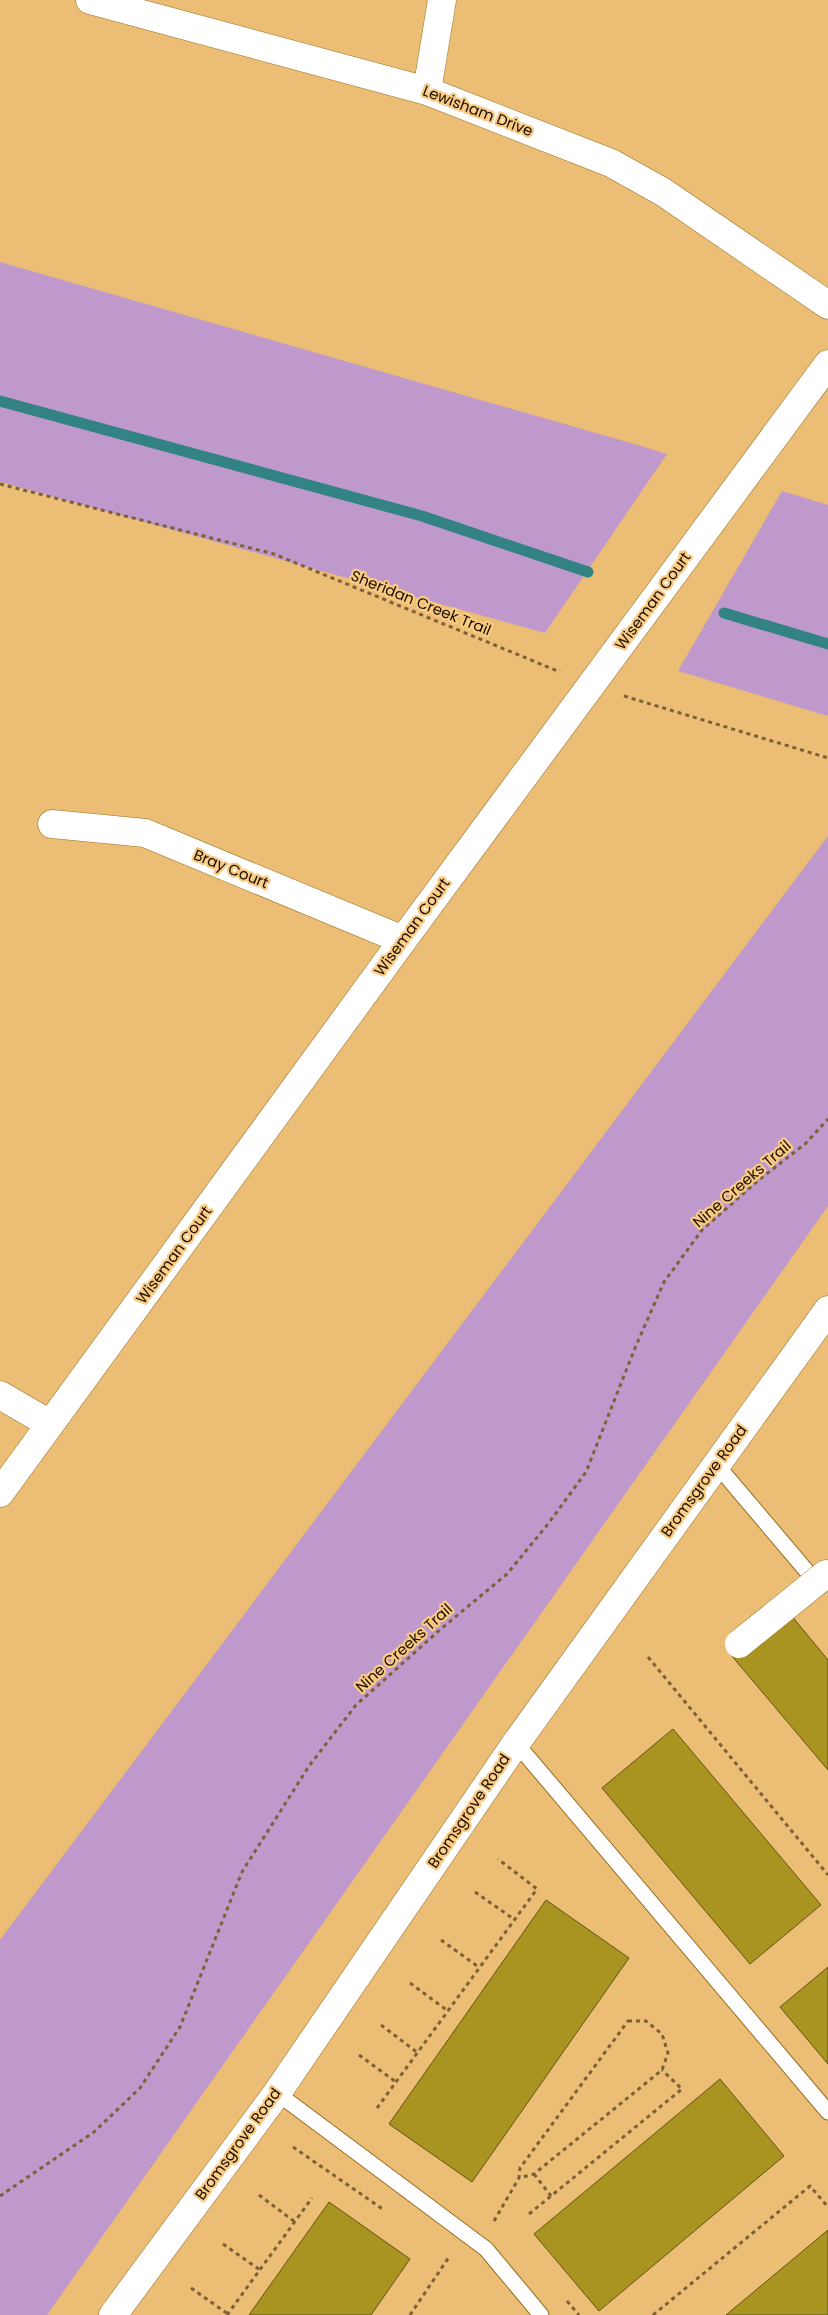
<svg xmlns="http://www.w3.org/2000/svg" width="828" height="2315" font-family="Poppins,sans-serif">
  <style>
    .green { fill: #bf99cb }
    .lines { fill: none; stroke-linecap: round; stroke-linejoin: round }
    .stream { stroke: #338284; stroke-width: 11 }
    .building { fill: #aa9421; stroke: #605310 }
    .lane-casing { stroke: #996f23; stroke-width: 17 }
    .street-casing { stroke: #996f23; stroke-width: 29 }
    .secondary-casing { stroke: #996f23; stroke-width: 29 }
    .path { stroke: #7d6037; stroke-width: 3; stroke-dasharray: 4 4; stroke-linecap: butt }
    .lane { stroke: #fff; stroke-width: 15 }
    .street { stroke: #fff; stroke-width: 28 }
    .secondary { stroke: #fff; stroke-width: 28 }
    .street-bridge-casing { stroke: #996f23; stroke-width: 29; stroke-linecap: butt }
    .street-bridge { stroke: #fff; stroke-width: 28 }
    .labels { text-anchor: middle; stroke-width: 4.5; stroke-linejoin: round; paint-order: stroke }
    .street-label { font-size: 15px; fill: #190d00; stroke: #f9ca81 }
  </style>
  <rect width="100%" height="100%" fill="#ebbd75"/>
  <path class="green" d="M 0,262 L 641,446 L 667,454 L 545,633 L 0,482 Z
    M 782,491 L 828,505 L 828,716 L 678,671 Z
    M 828,836 L 828,1206 L 47,2315 L 0,2315 L 0,1940 Z"/>
  <g class="lines">
    <path class="stream" d="M 0,401 L 422,516 L 588,572
      M 724,613 L 828,644"/>
  </g>
  <path class="building" d="M 786,1609 L 828,1660 L 828,1770 L 731,1655 Z
    M 673,1729 L 821,1905 L 750,1964 L 602,1788 Z
    M 546,1900 L 629,1958 L 472,2182 L 389,2124 Z
    M 828,1967 L 828,2064 L 780,2007 Z
    M 720,2079 L 784,2156 L 599,2311 L 534,2234 Z
    M 329,2202 L 410,2259 L 371,2315 L 249,2315 Z
    M 828,2230 L 828,2315 L 726,2315 Z"/>
  <g class="lines">
    <g class="lane-casing">
      <path id="lane" d="M 716,1464 L 810,1575
        M 516,1743 L 828,2112
        M 277,2093 L 486,2249 L 541,2315"/>
    </g>
    <g class="street-casing">
      <path id="street" d="M 90,0 L 427,91 L 611,163 L 663,192 L 828,305
        M 427,91 L 442,0
        M 52,824 L 145,833 L 403,940
        M 0,1395 L 50,1424
        M 0,1493 L 403,940 L 828,364"/>
    </g>
    <g class="secondary-casing">
      <path id="secondary" d="M 113,2315 L 277,2093 L 516,1743 L 828,1310"/>
    </g>
    <path class="path" d="M 0,484 L 274,554 L 560,672
      M 624,696 L 828,758
      M 648,1657 L 828,1875
      M 475,1892 L 515,1920
      M 441,1940 L 480,1968
      M 410,1983 L 448,2011
      M 628,2021 L 646,2021 L 662,2034 L 668,2053 L 662,2070 L 534,2174 L 519,2178 L 520,2168 Z
      M 381,2025 L 418,2053
      M 359,2055 L 396,2082
      M 377,2108 L 537,1889 L 498,1859
      M 293,2147 L 384,2210
      M 534,2174 L 551,2196
      M 259,2195 L 295,2222
      M 0,2196 L 94,2132 L 140,2088 L 180,2027 L 242,1872 L 309,1766 L 356,1705 L 442,1628 L 507,1574 L 548,1524 L 586,1472 L 635,1348 L 664,1282 L 702,1230 L 760,1179 L 805,1144 L 828,1119
      M 529,2214 L 682,2089 L 662,2070
      M 494,2221 L 519,2178
      M 223,2244 L 260,2270
      M 191,2288 L 228,2314
      M 567,2301 L 579,2315
      M 227,2315 L 312,2198
      M 410,2315 L 449,2257
      M 653,2315 L 810,2186 L 828,2207"/>
    <use href="#lane" class="lane"/>
    <use href="#street" class="street"/>
    <use href="#secondary" class="secondary"/>
    <g class="street-bridge-casing">
      <path id="street-bridge" d="M 739,1644 L 826,1574 L 828,1576"/>
    </g>
    <use href="#street-bridge" class="street-bridge"/>
  </g>
  <g class="labels">
    <g class="street-label">
      <text transform="translate(478 111) rotate(21)" y="5">Lewisham Drive</text>
      <text transform="translate(653 601) rotate(-54)" y="5">Wiseman Court</text>
      <text transform="translate(421 603) rotate(22)" y="5">Sheridan Creek Trail</text>
      <text transform="translate(231 869) rotate(22)" y="5">Bray Court</text>
      <text transform="translate(412 927) rotate(-54)" y="5">Wiseman Court</text>
      <text transform="translate(742 1184) rotate(-41)" y="5">Nine Creeks Trail</text>
      <text transform="translate(174 1255) rotate(-54)" y="5">Wiseman Court</text>
      <text transform="translate(704 1481) rotate(-54)" y="5">Bromsgrove Road</text>
      <text transform="translate(404 1648) rotate(-42)" y="5">Nine Creeks Trail</text>
      <text transform="translate(469 1811) rotate(-56)" y="5">Bromsgrove Road</text>
      <text transform="translate(238 2144) rotate(-54)" y="5">Bromsgrove Road</text>
    </g>
  </g>
</svg>
